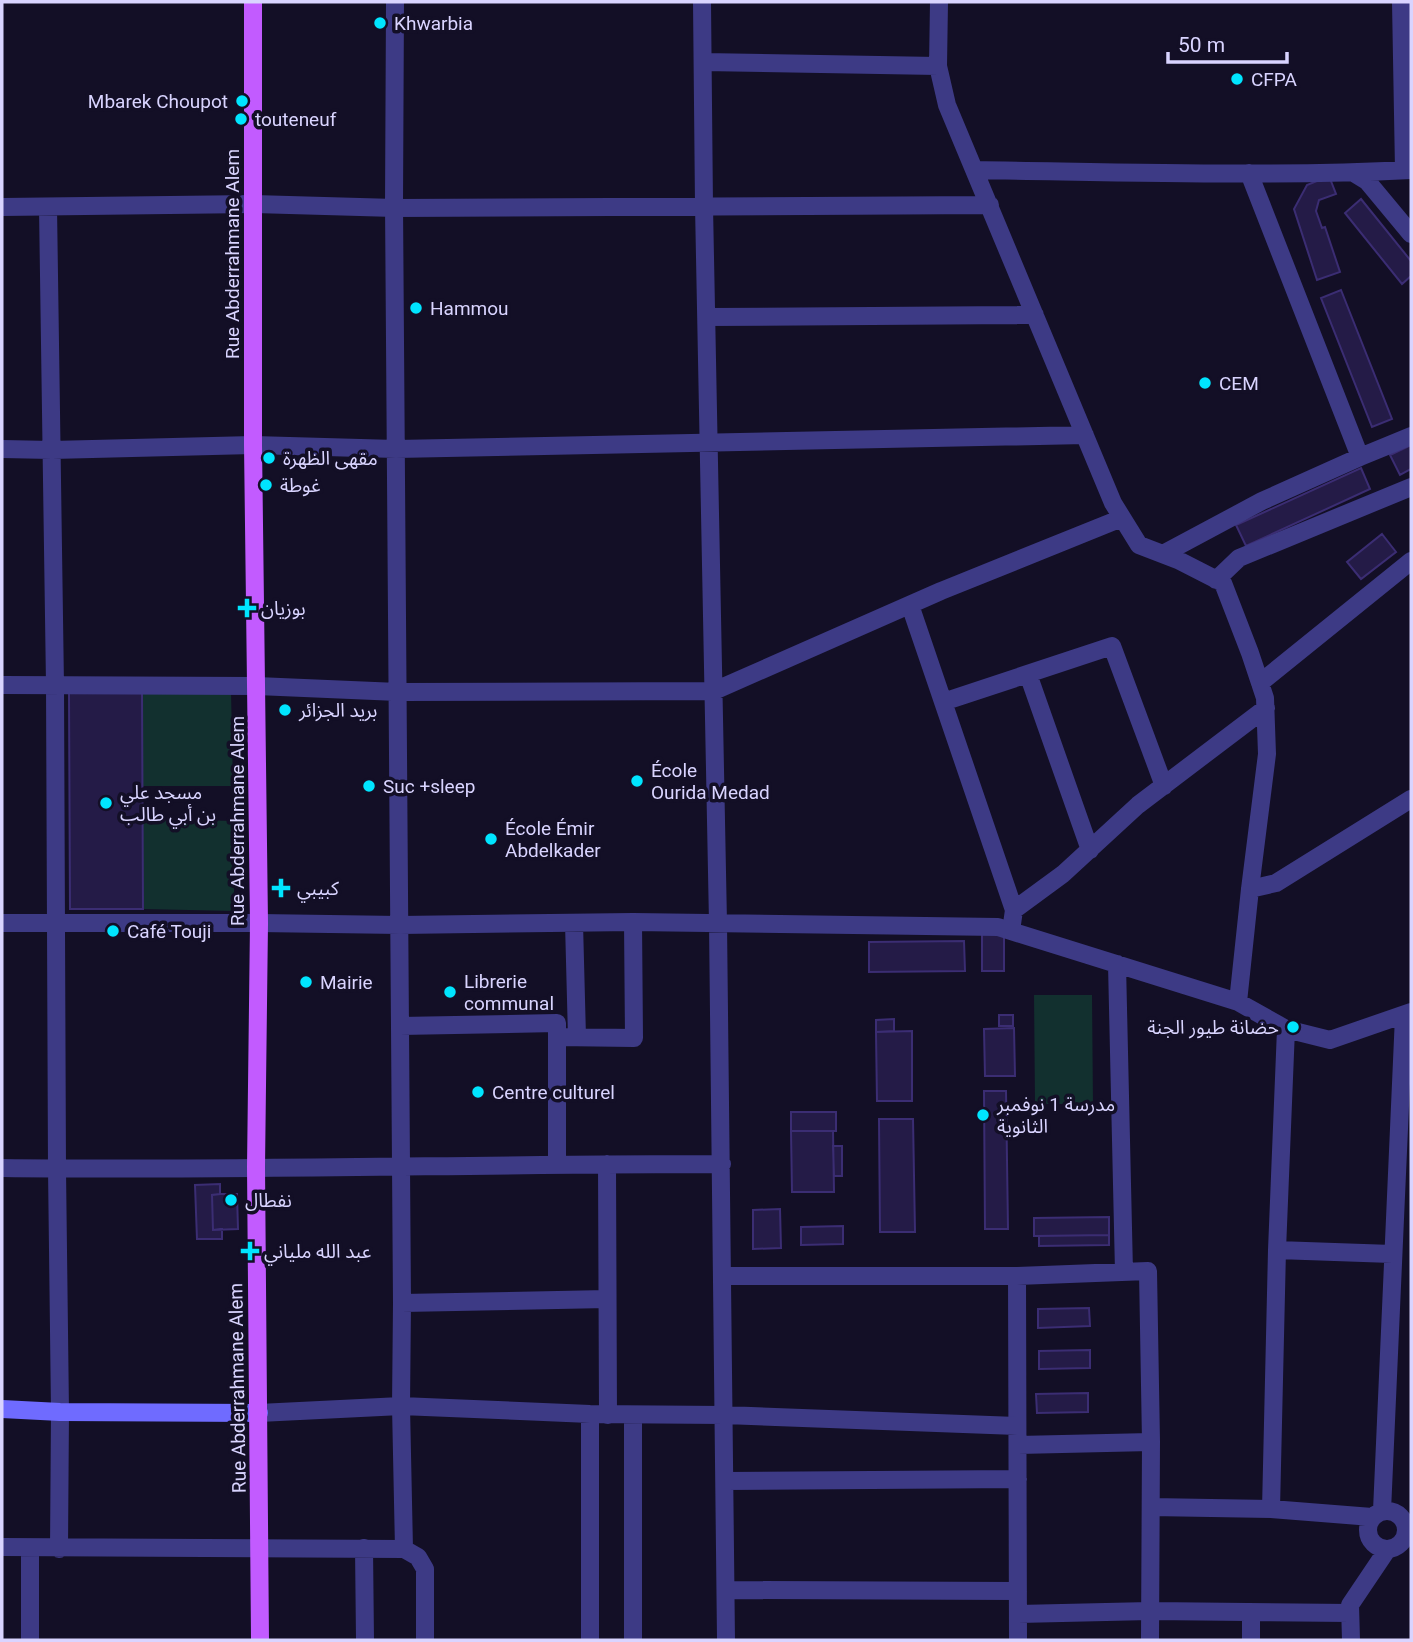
<svg xmlns="http://www.w3.org/2000/svg" width="1413" height="1642" font-family="Roboto,'Noto Sans Arabic',sans-serif">
  <style>
    .green { fill: #12302f }
    .building { fill: #241b47; stroke: #3b2d73; stroke-width: 2 }
    .lines { fill: none; stroke-linecap: round; stroke-linejoin: round }
    .street { stroke: #3d3a85; stroke-width: 18 }
    .secondary { stroke: #6f6bff; stroke-width: 18 }
    .primary { stroke: #c25bff; stroke-width: 18 }
    .poi-dot { fill: #00e5ff; stroke: #130f26; stroke-width: 2.5 }
    .labels { text-anchor: middle; stroke-width: 7; stroke-linejoin: round; paint-order: stroke }
    .poi-label { font-size: 19px; fill: #d9d4ff; stroke: #130f26; text-anchor: start }
    .street-label { font-size: 19px; fill: #d9d4ff; stroke: #130f26 }
  </style>
  <rect width="100%" height="100%" fill="#130f26"/>
  <path class="green" d="M 231,691 L 233,786 L 142,786 L 142,692 Z
    M 143,819 L 234,821 L 234,911 L 143,909 Z
    M 1034,995 L 1092,995 L 1093,1104 L 1035,1104 Z"/>
  <path class="building" d="M 1329,176 L 1336,194 L 1319,200 L 1316,211 L 1322,228 L 1325,227 L 1340,272 L 1317,280 L 1294,209 L 1307,185 Z
    M 1361,199 L 1411,261 L 1411,276 L 1402,284 L 1345,213 Z
    M 1341,290 L 1392,419 L 1372,427 L 1321,298 Z
    M 1411,445 L 1411,469 L 1400,475 L 1390,455 Z
    M 1361,468 L 1370,489 L 1246,546 L 1236,525 Z
    M 1382,534 L 1396,552 L 1361,579 L 1347,562 Z
    M 69,692 L 142,692 L 143,909 L 70,909 Z
    M 982,934 L 1004,934 L 1004,971 L 982,971 Z
    M 964,941 L 965,971 L 869,972 L 869,942 Z
    M 999,1015 L 1013,1015 L 1013,1026 L 999,1026 Z
    M 894,1019 L 894,1031 L 876,1032 L 876,1020 Z
    M 1014,1028 L 1015,1076 L 985,1076 L 984,1029 Z
    M 912,1031 L 912,1101 L 877,1101 L 876,1032 Z
    M 984,1091 L 1006,1091 L 1008,1229 L 985,1229 Z
    M 791,1112 L 836,1112 L 836,1131 L 791,1131 Z
    M 879,1119 L 913,1119 L 915,1232 L 880,1232 Z
    M 791,1131 L 833,1131 L 834,1192 L 792,1192 Z
    M 833,1146 L 842,1146 L 842,1176 L 834,1176 Z
    M 220,1184 L 220,1194 L 212,1195 L 213,1230 L 222,1229 L 222,1239 L 197,1239 L 195,1185 Z
    M 220,1194 L 237,1194 L 238,1229 L 213,1230 L 212,1195 Z
    M 780,1209 L 781,1248 L 753,1249 L 753,1210 Z
    M 1109,1217 L 1109,1235 L 1034,1236 L 1034,1218 Z
    M 843,1226 L 843,1244 L 801,1245 L 801,1227 Z
    M 1109,1235 L 1109,1245 L 1039,1246 L 1039,1236 Z
    M 1089,1308 L 1090,1326 L 1038,1328 L 1038,1309 Z
    M 1090,1350 L 1090,1368 L 1039,1369 L 1039,1351 Z
    M 1088,1393 L 1088,1412 L 1037,1413 L 1036,1394 Z"/>
  <g class="lines">
    <path class="street" d="M 395,2 L 394,204 L 402,1303 L 401,1406 L 404,1549
      M 702,2 L 704,206 L 718,923 L 726,1640
      M 939,2 L 938,66 L 947,105 L 1113,503 L 1139,545 L 1178,560 L 1223,583 L 1250,653 L 1265,698 L 1267,754 L 1250,889 L 1238,1002
      M 1401,2 L 1404,170
      M 703,62 L 938,66
      M 975,170 C 1120,172 1266,177 1411,170
      M 1249,173 L 1360,457
      M 1354,173 L 1367,181 L 1411,234
      M 2,207 L 253,204 L 395,208 L 990,205
      M 48,207 L 55,685 L 57,1169 L 60,1412 L 59,1549
      M 707,317 L 1035,315
      M 2,449 L 52,450 L 253,445 L 396,449 L 1085,435
      M 1163,554 L 1262,501 L 1360,457 L 1411,436
      M 1216,580 L 1239,558 L 1411,487
      M 910,605 L 1014,910 L 1011,931
      M 1028,674 L 1090,850
      M 1260,683 L 1411,561
      M 2,685 L 257,686 L 398,692 L 714,691 L 941,591 L 1122,518
      M 943,702 L 1112,646 L 1164,786
      M 1250,889 L 1276,883 L 1411,799
      M 1014,910 L 1063,874 L 1138,805 L 1266,708
      M 2,923 L 259,923 L 400,925 L 633,922 L 998,927 L 1238,1002 L 1286,1029 L 1330,1040 L 1411,1012
      M 574,923 L 577,1037
      M 1117,964 L 1124,1272
      M 400,1026 L 557,1023 L 557,1165
      M 557,1037 L 634,1038 L 633,922
      M 607,1164 L 608,1415
      M 2,1168 C 242,1171 482,1164 722,1164
      M 1277,1250 L 1392,1254
      M 723,1276 L 1017,1276 L 1148,1271 L 1151,1442 L 1150,1640
      M 1017,1276 L 1018,1640
      M 402,1303 L 607,1299
      M 259,1413 L 401,1406 L 590,1414 L 725,1415 L 1017,1426
      M 590,1414 L 590,1640
      M 633,1415 L 633,1640
      M 1018,1445 L 1151,1442
      M 725,1481 L 1018,1479
      M 1151,1507 L 1271,1509 L 1372,1517
      M 1271,1509 L 1277,1250 L 1286,1029
      M1368 1530a19 19 0 1 1 38 0a19 19 0 1 1-38 0Z
      M 1382,1511 L 1404,1016
      M 2,1547 L 404,1549 L 418,1557 L 425,1569 L 425,1640
      M 364,1548 L 365,1640
      M 726,1590 L 1018,1591
      M 1251,1612 L 1251,1640
      M 1018,1614 L 1150,1611 L 1350,1613
      M 30,1640 L 30,1548
      M 1351,1640 L 1350,1605 L 1387,1550"/>
    <path class="secondary" d="M 2,1409 L 60,1412 L 259,1413"/>
    <path class="primary" d="M 253,2 L 253,445 L 259,923 L 256,1167 L 260,1640"/>
  </g>
  <g class="poi-dot">
    <circle cx="380" cy="23" r="7"/>
    <circle cx="1237" cy="79" r="7"/>
    <circle cx="242" cy="101" r="7"/>
    <circle cx="241" cy="119" r="7"/>
    <circle cx="416" cy="308" r="7"/>
    <circle cx="1205" cy="383" r="7"/>
    <circle cx="269" cy="458" r="7"/>
    <circle cx="266" cy="485" r="7"/>
    <path d="M243.5 597.5h7v7h7v7h-7v7h-7v-7h-7v-7h7z"/>
    <circle cx="285" cy="710" r="7"/>
    <circle cx="637" cy="781" r="7"/>
    <circle cx="369" cy="786" r="7"/>
    <circle cx="106" cy="803" r="7"/>
    <circle cx="491" cy="839" r="7"/>
    <path d="M277.5 877.5h7v7h7v7h-7v7h-7v-7h-7v-7h7z"/>
    <circle cx="113" cy="931" r="7"/>
    <circle cx="306" cy="982" r="7"/>
    <circle cx="450" cy="992" r="7"/>
    <circle cx="1293" cy="1027" r="7"/>
    <circle cx="478" cy="1092" r="7"/>
    <circle cx="983" cy="1115" r="7"/>
    <circle cx="231" cy="1200" r="7"/>
    <path d="M246.5 1240.5h7v7h7v7h-7v7h-7v-7h-7v-7h7z"/>
  </g>
  <g class="labels">
    <g class="poi-label">
      <text x="394" y="30">Khwarbia</text>
      <text x="1251" y="86">CFPA</text>
      <text x="228" y="108" text-anchor="end">Mbarek Choupot</text>
      <text x="255" y="126">touteneuf</text>
      <text x="430" y="315">Hammou</text>
      <text x="1219" y="390">CEM</text>
      <text x="283" y="465">مقهى الظهرة</text>
      <text x="280" y="492">غوطة</text>
      <text x="261" y="615">بوزيان</text>
      <text x="299" y="717">بريد الجزائر</text>
      <text x="651" y="777">École<tspan x="651" dy="22">Ourida Medad</tspan></text>
      <text x="383" y="793">Suc +sleep</text>
      <text x="120" y="799">مسجد علي<tspan x="120" dy="22">بن أبي طالب</tspan></text>
      <text x="505" y="835">École Émir<tspan x="505" dy="22">Abdelkader</tspan></text>
      <text x="297" y="895">كبيبي</text>
      <text x="127" y="938">Café Touji</text>
      <text x="464" y="988">Librerie<tspan x="464" dy="22">communal</tspan></text>
      <text x="320" y="989">Mairie</text>
      <text x="1279" y="1034" text-anchor="end">حضانة طيور الجنة</text>
      <text x="492" y="1099">Centre culturel</text>
      <text x="997" y="1111">مدرسة 1 نوفمبر<tspan x="997" dy="22">الثانوية</tspan></text>
      <text x="245" y="1207">نفطال</text>
      <text x="264" y="1258">عبد الله ملياني</text>
    </g>
    <g class="street-label">
      <text transform="translate(232 254) rotate(-90)" y="7">Rue Abderrahmane Alem</text>
      <text transform="translate(237 821) rotate(-90)" y="7">Rue Abderrahmane Alem</text>
      <text transform="translate(237 1388) rotate(-91)" y="7">Rue Abderrahmane Alem</text>
    </g>
  </g>
  <rect width="1413" height="1642" fill="none" stroke="#d9d4ff" stroke-width="7"/>
  <path d="M1168 52v10h119v-10" fill="none" stroke="#d9d4ff" stroke-width="3.5"/>
  <text x="1178" y="52" font-size="21" fill="#d9d4ff" stroke="#130f26" stroke-width="5" paint-order="stroke">50 m</text>
</svg>
